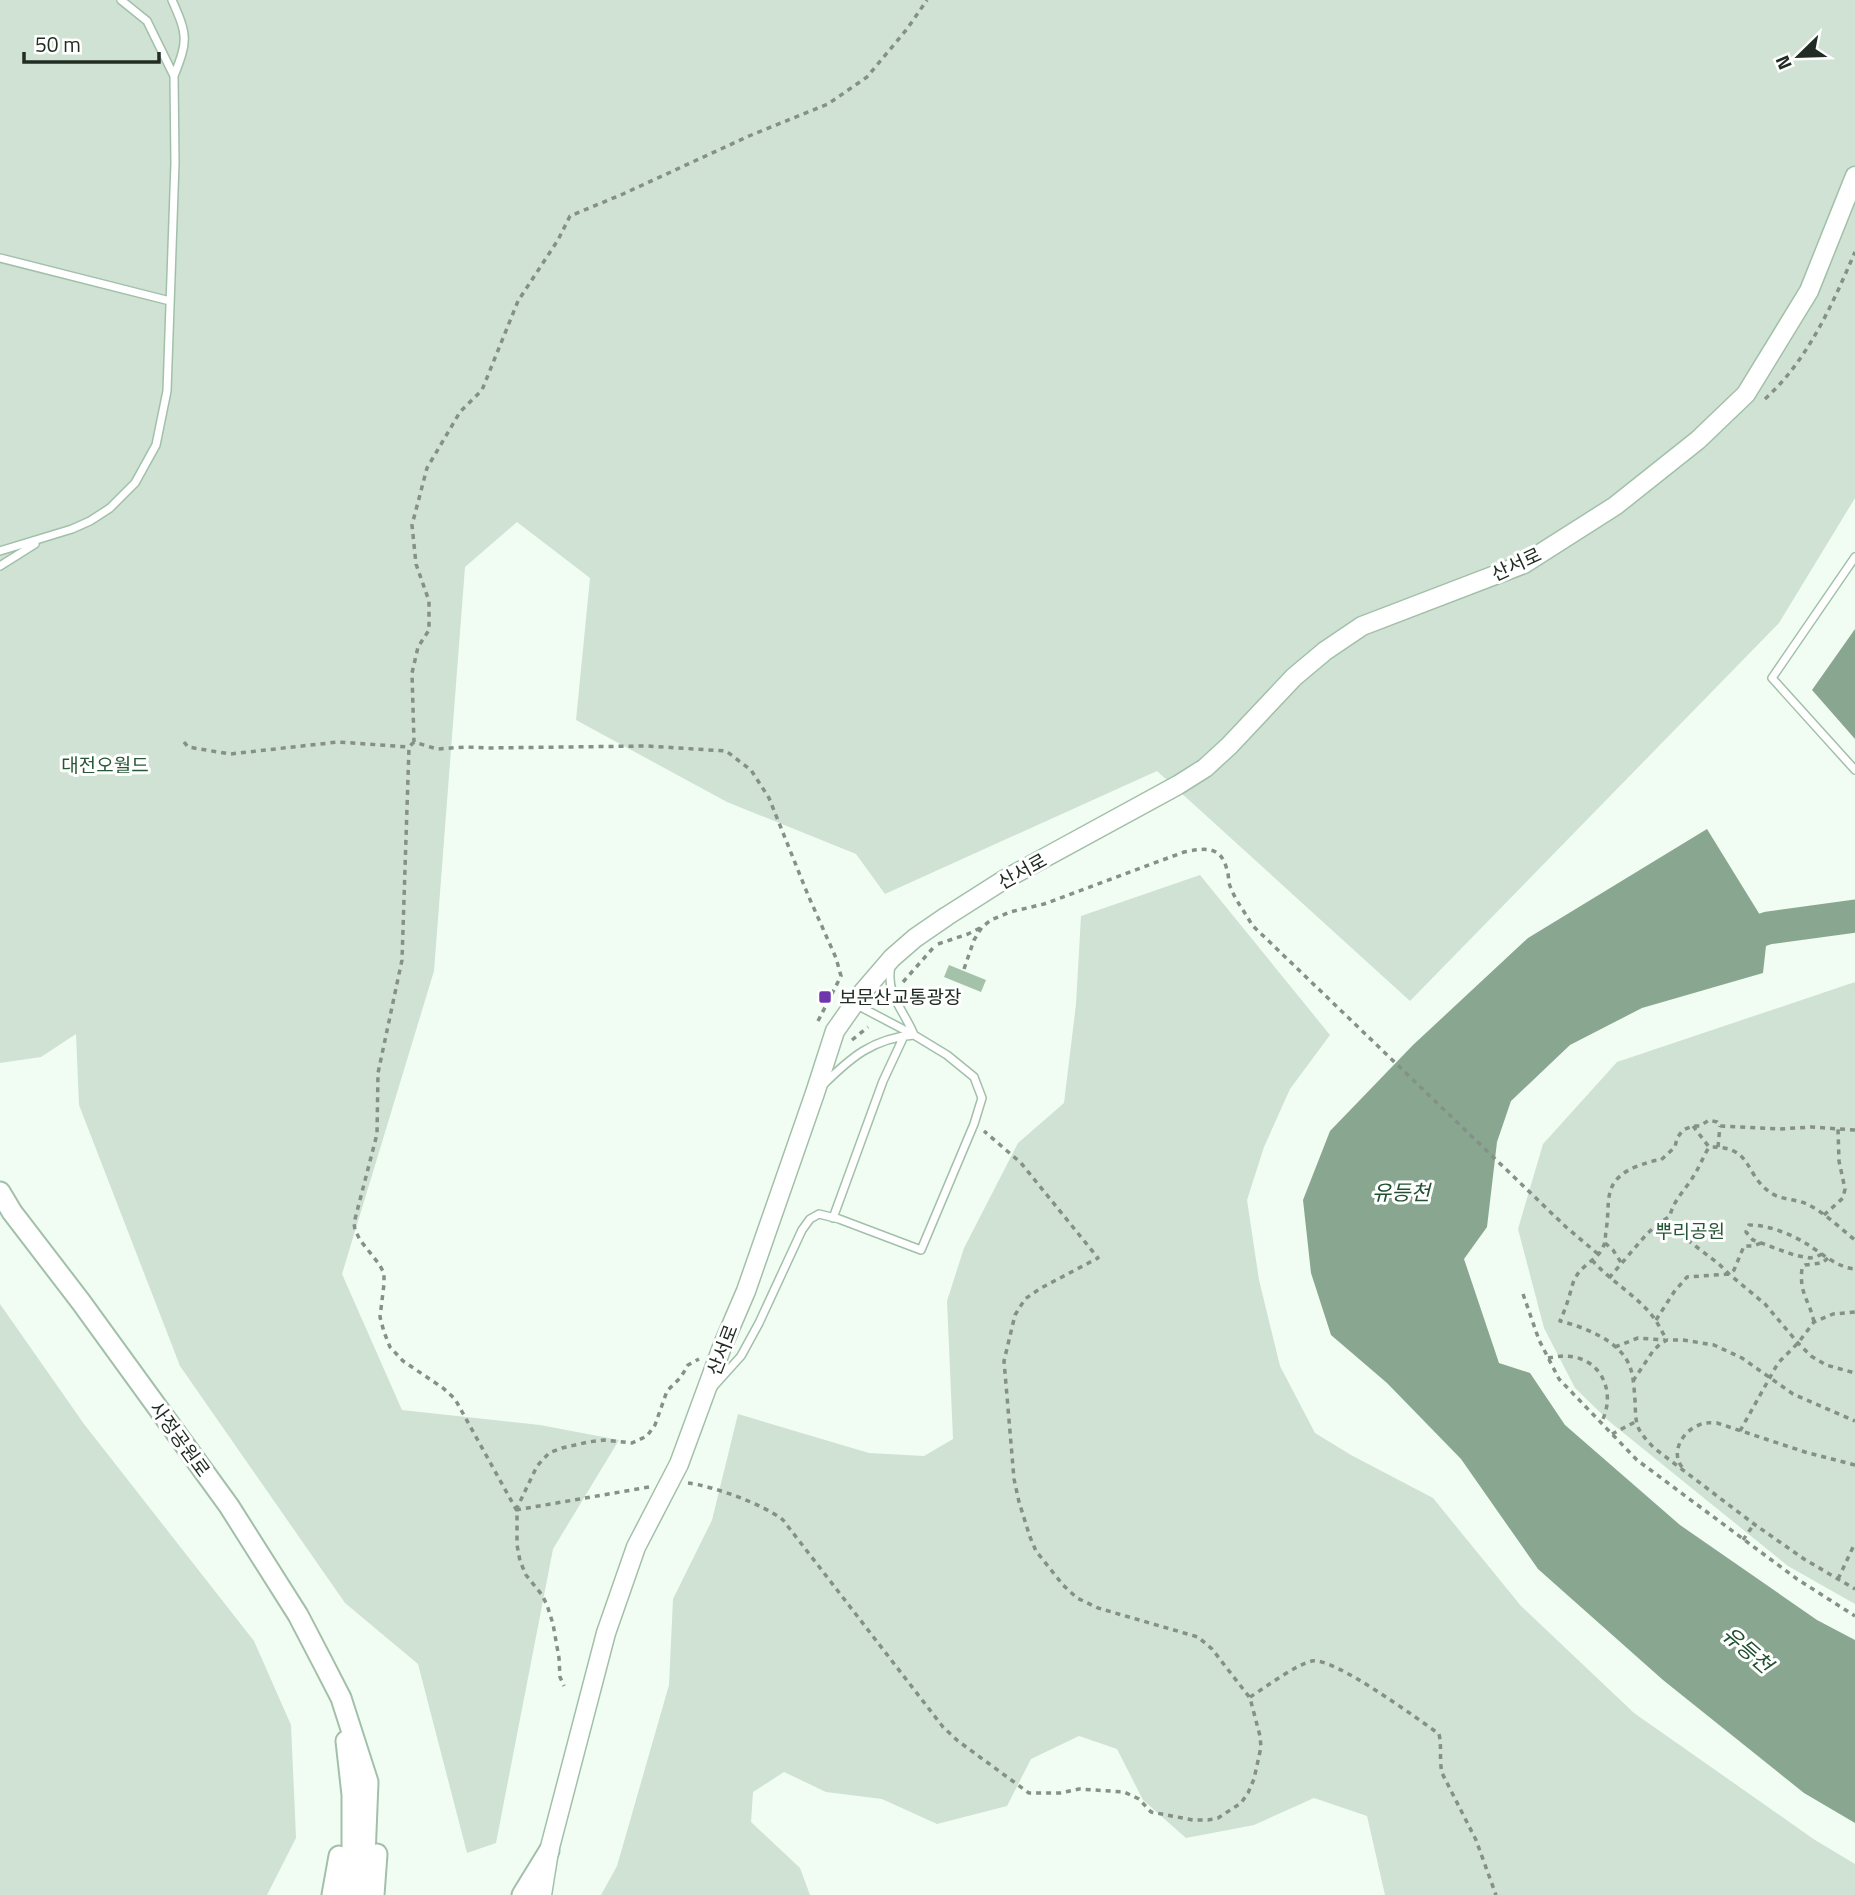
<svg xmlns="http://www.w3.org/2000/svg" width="1855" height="1895" font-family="'Titillium Web','Noto Sans KR',sans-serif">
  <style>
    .green { fill: #cfe2d3 }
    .water { fill: #89a790 }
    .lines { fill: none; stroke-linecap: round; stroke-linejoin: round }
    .river { stroke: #89a790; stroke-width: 33 }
    .building { fill: #a4c2aa }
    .service-casing { stroke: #a2c0a9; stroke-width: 10 }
    .tertiary-casing { stroke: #a2c0a9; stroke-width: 21 }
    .secondary-casing { stroke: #a2c0a9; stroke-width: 23 }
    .path { stroke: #859087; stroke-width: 3.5; stroke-dasharray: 5 5; stroke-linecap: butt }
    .service { stroke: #fff; stroke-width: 7 }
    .tertiary { stroke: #fff; stroke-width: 18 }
    .secondary { stroke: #fff; stroke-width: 19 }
    .poi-dot { fill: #6f37ae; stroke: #fff; stroke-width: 2.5 }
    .labels { text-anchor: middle; stroke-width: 6; stroke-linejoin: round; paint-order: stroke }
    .street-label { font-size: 19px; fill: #212c23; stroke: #fff }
    .park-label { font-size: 19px; fill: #275836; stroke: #fff }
    .poi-label { font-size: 19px; fill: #212c23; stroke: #fff; text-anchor: start }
    .water-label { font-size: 21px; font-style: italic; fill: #1f502f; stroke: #fff }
  </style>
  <rect width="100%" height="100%" fill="#f1fdf3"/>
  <path class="green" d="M 0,0 L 1855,0 L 1855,498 L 1779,623 L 1410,1001 L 1157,771 L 885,894 L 856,854 L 727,802 L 576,720 L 590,578 L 517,522 L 465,567 L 434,971 L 342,1274 L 402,1410 L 540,1425 L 619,1440 L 553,1549 L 496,1843 L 467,1853 L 418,1664 L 345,1603 L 180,1366 L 79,1105 L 76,1034 L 41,1057 L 0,1063 Z
    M 1200,875 L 1330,1035 L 1290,1089 L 1264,1147 L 1247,1200 L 1259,1280 L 1280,1366 L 1315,1433 L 1351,1455 L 1433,1498 L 1521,1606 L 1634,1713 L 1815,1840 L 1855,1864 L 1855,1895 L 1385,1895 L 1367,1816 L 1314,1798 L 1254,1825 L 1186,1838 L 1143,1800 L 1117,1749 L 1079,1736 L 1031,1759 L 1007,1806 L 937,1824 L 882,1799 L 826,1792 L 784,1772 L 753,1792 L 751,1822 L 800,1868 L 810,1895 L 601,1895 L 617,1866 L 669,1685 L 673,1599 L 712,1520 L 738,1414 L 869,1453 L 924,1456 L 953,1439 L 947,1301 L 964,1248 L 1018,1143 L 1064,1103 L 1076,1004 L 1081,916 Z
    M 1855,982 L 1855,1604 L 1788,1566 L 1610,1422 L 1575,1388 L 1544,1328 L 1518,1229 L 1543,1144 L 1617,1062 Z
    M 0,1304 L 84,1424 L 254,1641 L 291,1725 L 296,1838 L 267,1895 L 0,1895 Z"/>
  <path class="water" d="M 1855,629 L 1855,739 L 1812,690 Z
    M 1707,829 L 1768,928 L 1763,973 L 1642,1008 L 1570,1045 L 1511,1101 L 1497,1142 L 1487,1227 L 1464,1259 L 1499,1363 L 1530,1373 L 1565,1425 L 1680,1525 L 1817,1620 L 1855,1640 L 1855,1823 L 1804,1793 L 1663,1680 L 1538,1569 L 1461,1459 L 1387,1383 L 1331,1335 L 1311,1273 L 1303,1200 L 1330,1131 L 1413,1045 L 1528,938 Z"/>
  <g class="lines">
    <path class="river" d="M 1724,943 L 1768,928 L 1855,916"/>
  </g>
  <path class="building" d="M 949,965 L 986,980 L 981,992 L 944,977 Z"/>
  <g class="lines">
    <g class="service-casing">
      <path id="service" d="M 172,0 C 188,36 188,40 174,76
        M 0,258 L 170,301
        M 0,551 L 72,529 L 90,521 L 110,508 L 135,483 L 156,445 L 167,391 L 175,163 L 174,76 L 147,21 L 121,0
        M 1855,557 L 1772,678 L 1855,770
        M 0,566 L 35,544
        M 822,1086 C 850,1058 873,1038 914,1035 C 904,1010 885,994 891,966
        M 833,1218 L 883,1081 L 904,1036
        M 714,1386 L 741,1356 L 759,1323 L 802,1230 L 810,1219 L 819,1214 L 839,1219 L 921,1250 L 974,1124 L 982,1098 L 974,1077 L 947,1055 L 914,1035 L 855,1004"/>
    </g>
    <g class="tertiary-casing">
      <path id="tertiary" d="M 542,1895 L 549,1851 L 606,1633 L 636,1547 L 679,1464 L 722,1347 L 746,1291 L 815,1093 L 835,1031 L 861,994 L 892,958 L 915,938 L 947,916 L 1002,881 L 1178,785 L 1205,768 L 1229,746 L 1294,677 L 1325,651 L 1362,626 L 1524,564 L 1615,506 L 1698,440 L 1746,394 L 1809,291 L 1855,176"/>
    </g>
    <g class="secondary-casing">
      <path id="secondary" d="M 0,1192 L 12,1212 L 81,1302 L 229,1506 L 298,1615 L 323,1663 L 341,1698 L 368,1782 L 365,1857 L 360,1895
        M 346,1741 L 352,1795 L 352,1852 L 347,1895
        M 332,1895 L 339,1856
        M 374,1895 L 377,1854
        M 522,1895 L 549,1851"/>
    </g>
    <path class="path" d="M 1765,399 C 1808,360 1832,305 1855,252
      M 184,742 L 188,747 L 230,754 L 338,742 L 409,747
      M 414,742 L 409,747 L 402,960 L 378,1073 L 377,1134 L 354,1223 L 355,1230 L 360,1240 L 379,1264 L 384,1273 L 384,1284 L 380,1317 L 384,1332 L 390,1347 L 403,1361 L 443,1388 L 455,1399 L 517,1511 L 517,1545 L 520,1561 L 526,1575 L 542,1595 L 547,1605 L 553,1624 L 559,1658 L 560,1677 L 564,1686
      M 938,944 L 968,934 L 980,928
      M 964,969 L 974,940 L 982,927 L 991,920 L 1010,912 L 1044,904 L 1184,852 C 1205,848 1221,845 1227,870 C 1229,875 1228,881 1230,886 C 1235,900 1245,912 1252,925 L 1566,1227 L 1598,1254
      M 903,982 L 933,948
      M 818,1021 L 841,976 L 836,958 L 808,895 L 769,798 L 751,770 L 726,751 L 647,746 L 487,748 L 466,747 L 437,749 L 414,742 L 412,673 L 418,647 L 429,630 L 429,601 L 416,564 L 412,525 L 427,468 L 460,412 L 482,390 L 518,301 L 558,240 L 570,216 L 623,194 L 749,136 L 828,104 L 867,77 L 907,29 L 927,0
      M 852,1040 L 868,1027
      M 1693,1126 L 1709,1147 C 1754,1146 1743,1174 1771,1193 C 1781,1200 1796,1199 1807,1204 C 1825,1213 1840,1228 1855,1240
      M 1855,1130 L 1811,1127 L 1780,1129 L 1720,1126 L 1717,1122 L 1709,1120 L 1700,1126 L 1693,1126 L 1683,1130 L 1677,1138 L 1675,1147 L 1661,1160 C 1652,1160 1644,1164 1635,1167 C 1601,1182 1611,1202 1606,1231 C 1605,1237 1606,1242 1603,1247 C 1598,1259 1584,1264 1577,1275 C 1572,1282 1571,1292 1568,1300 C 1566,1307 1563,1314 1560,1321 C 1584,1327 1621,1341 1630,1367 C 1634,1377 1634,1390 1635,1400 C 1636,1426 1635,1428 1654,1448 L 1754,1524 L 1804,1559 L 1855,1589
      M 1718,1147 L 1720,1126
      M 1824,1215 L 1843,1198 L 1845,1189 L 1839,1161 L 1838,1129
      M 1665,1220 L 1677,1232 L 1719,1264 L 1729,1274 L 1765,1304 L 1798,1343 L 1811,1356 L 1826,1365 L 1855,1373
      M 1605,1243 L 1613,1250 L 1622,1264
      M 1822,1254 L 1816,1257 L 1810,1258 L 1794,1255 L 1753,1240 L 1746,1232 L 1749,1225 C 1768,1225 1791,1234 1807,1244 C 1821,1253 1838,1268 1855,1269
      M 1592,1260 C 1611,1282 1642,1299 1656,1321 C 1660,1327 1663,1334 1667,1340
      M 1609,1278 L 1645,1236 L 1655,1226 L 1670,1216 C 1673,1201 1685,1190 1693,1177 C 1699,1168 1703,1157 1709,1147
      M 1523,1294 L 1539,1340 L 1559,1379 L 1637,1460 L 1797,1579 L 1855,1616
      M 1656,1320 L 1674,1292 L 1687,1277 L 1729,1274 L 1734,1270 L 1744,1246 L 1753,1246 L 1761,1243
      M 1814,1322 C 1809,1299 1799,1294 1802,1268 L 1805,1265 L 1822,1263 L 1828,1258
      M 1615,1347 L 1638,1338 L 1665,1340
      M 1548,1358 C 1554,1357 1560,1356 1565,1356 C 1602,1357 1617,1393 1601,1423
      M 1633,1381 L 1653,1351 L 1660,1344 L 1667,1340 L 1683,1340 L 1714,1345 L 1742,1358 L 1793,1394 L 1855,1421
      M 1740,1431 L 1778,1363 L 1798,1343 L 1814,1322 L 1833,1314 L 1855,1312
      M 1612,1434 L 1635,1422
      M 1682,1467 C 1670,1452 1683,1431 1699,1425 C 1705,1422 1710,1423 1717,1423 L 1805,1452 L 1855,1465
      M 688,1483 C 713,1486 763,1504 783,1520 L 943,1727 L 958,1741 L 1029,1793 L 1060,1793 L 1079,1789 L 1124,1792 L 1139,1799 L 1151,1812 L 1193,1820 L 1208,1820 L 1218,1818 L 1241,1803 L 1248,1793 L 1254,1779 L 1261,1747 L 1260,1736 L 1250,1698 L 1212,1649 L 1198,1637 L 1098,1608 L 1077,1598 L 1063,1585 L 1036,1551 L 1030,1537 L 1019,1502 L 1014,1479 L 1004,1361 L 1015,1315 L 1025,1299 L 1041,1288 L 1098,1258 L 1021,1163 L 984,1131
      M 516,1510 L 649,1487
      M 516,1510 L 537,1466 L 549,1453 L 562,1448 L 588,1442 L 604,1440 L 632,1443 L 647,1436 L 655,1425 L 667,1391 L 681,1377 L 688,1365 L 699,1359
      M 1743,1540 L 1754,1524
      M 1838,1579 L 1855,1543
      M 1250,1697 C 1266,1687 1295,1665 1312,1661 C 1334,1657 1418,1719 1439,1734 C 1442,1747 1439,1759 1442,1773 L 1476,1840 L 1496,1895"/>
    <use href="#service" class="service"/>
    <use href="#tertiary" class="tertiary"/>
    <use href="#secondary" class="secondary"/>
  </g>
  <rect class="poi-dot" x="818" y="990" width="14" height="14" rx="3.5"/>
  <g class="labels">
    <g class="street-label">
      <text transform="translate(1516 564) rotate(-25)" y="7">산서로</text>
      <text transform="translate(1022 871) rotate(-29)" y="7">산서로</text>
      <text transform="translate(722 1350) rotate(-69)" y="7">산서로</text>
      <text transform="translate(180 1439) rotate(54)" y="7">사정공원로</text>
    </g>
    <g class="park-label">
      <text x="105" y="772">대전오월드</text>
      <text x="1690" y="1238">뿌리공원</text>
    </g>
    <g class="poi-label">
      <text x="839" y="1004">보문산교통광장</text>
    </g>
    <g class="water-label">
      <text x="1401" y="1200">유등천</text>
      <text transform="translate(1747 1650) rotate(41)" y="7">유등천</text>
    </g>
  </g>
  <g transform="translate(1799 56) rotate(247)" stroke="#ffffff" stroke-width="5" paint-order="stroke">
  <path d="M0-5L12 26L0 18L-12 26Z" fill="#212c23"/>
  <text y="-10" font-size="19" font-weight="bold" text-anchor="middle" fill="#212c23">N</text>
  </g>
  <path d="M24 52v10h135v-10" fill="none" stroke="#212c23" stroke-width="3.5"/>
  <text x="35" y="52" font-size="21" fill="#212c23" stroke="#ffffff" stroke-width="5" paint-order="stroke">50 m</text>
</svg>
